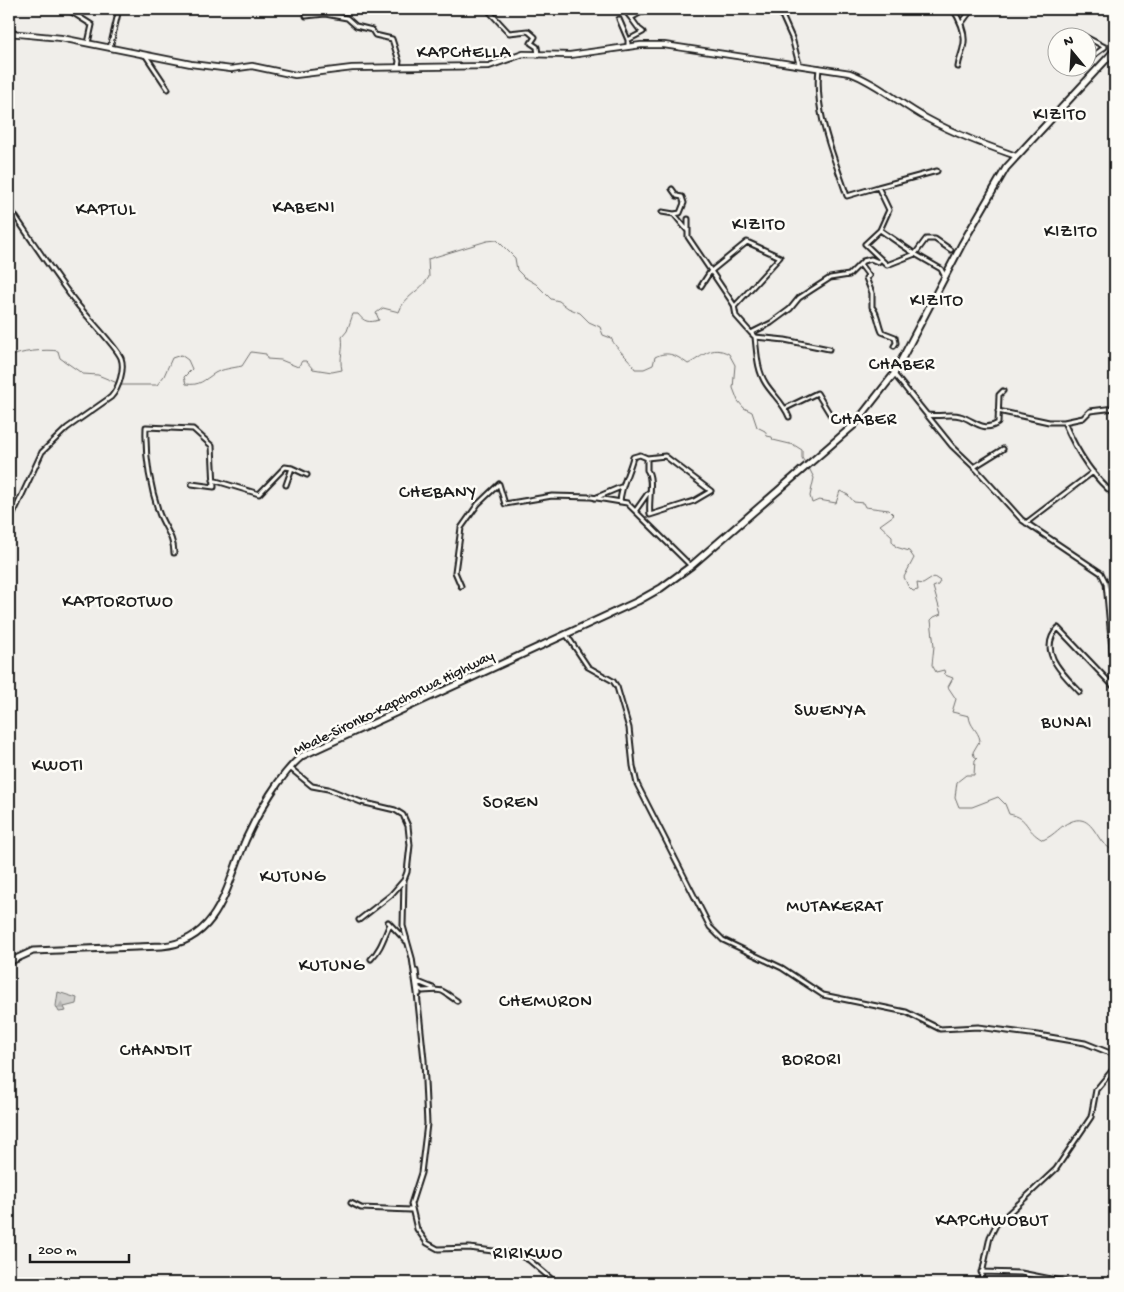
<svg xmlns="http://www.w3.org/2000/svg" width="1124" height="1292" font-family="'Gochi Hand',sans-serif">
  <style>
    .forest { fill: url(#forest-firs); stroke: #767674 }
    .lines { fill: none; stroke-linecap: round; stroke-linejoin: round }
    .stream { stroke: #706f6d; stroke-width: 1 }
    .street-casing { stroke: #1c1c1c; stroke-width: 7 }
    .secondary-casing { stroke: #1c1c1c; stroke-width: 8 }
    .primary-casing { stroke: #1c1c1c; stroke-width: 9 }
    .street { stroke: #fdfcf7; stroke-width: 3 }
    .secondary { stroke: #fdfcf7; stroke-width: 4.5 }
    .primary { stroke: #fdfcf7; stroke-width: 5 }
    .labels { text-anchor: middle; stroke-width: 5; stroke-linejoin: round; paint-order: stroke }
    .street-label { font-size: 15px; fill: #1c1c1c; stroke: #fdfcf7 }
    .quarter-label { font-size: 18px; letter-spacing: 1px; fill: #1c1c1c; stroke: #fdfcf7 }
  </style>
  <defs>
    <pattern id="forest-firs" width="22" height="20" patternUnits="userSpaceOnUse" patternTransform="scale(1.25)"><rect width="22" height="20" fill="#d0cfcc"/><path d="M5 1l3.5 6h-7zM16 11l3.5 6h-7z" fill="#b2b1af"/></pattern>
  </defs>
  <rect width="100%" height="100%" fill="#f0eeea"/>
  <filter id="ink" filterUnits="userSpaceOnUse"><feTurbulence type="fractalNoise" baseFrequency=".02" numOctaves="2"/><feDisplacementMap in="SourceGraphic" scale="10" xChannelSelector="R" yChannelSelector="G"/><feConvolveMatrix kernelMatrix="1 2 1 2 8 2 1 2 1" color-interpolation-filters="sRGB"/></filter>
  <g filter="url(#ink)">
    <path class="forest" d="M 58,992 L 77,998 L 76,1004 L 64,1007 L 66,1011 L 59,1012 L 56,1006 Z"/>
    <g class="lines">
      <path class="stream" d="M 9,358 C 18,351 47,349 58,351 L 60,358 L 83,374 L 98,375 L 122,385 L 157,385 L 164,376 L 172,358 L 181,355 L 188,360 L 192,369 L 184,377 L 186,384 C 200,386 204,380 215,373 C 222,369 233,368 242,366 L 251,352 L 266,354 L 267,359 L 281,360 L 298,367 L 302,361 L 306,361 L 313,369 L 332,372 L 342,370 C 339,358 344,349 342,337 L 347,331 L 353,314 L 358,314 C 364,322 369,323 379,320 L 376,313 L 383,308 L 399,312 C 404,296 421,291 429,277 L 428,259 L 487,241 L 497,240 L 515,258 L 517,270 L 524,277 L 536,284 L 551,299 L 559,301 L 568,308 L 580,313 L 589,322 L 600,327 L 603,335 L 611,338 C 617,351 628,356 635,369 L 644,369 L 653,365 L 655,357 C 668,350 677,356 688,364 C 703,357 711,344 729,354 L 735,365 L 733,388 L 738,401 L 744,408 L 752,412 L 757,427 L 765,431 L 767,436 L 772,437 L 773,440 L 794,445 L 802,450 L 802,458 L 806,464
        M 809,468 L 814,478 L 810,496 L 812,503 L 819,500 L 836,503 L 840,491 L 848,495 L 854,502 L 863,503 L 865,507 L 889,510 L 894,515 L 880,525 L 892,536 L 892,541 L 896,547 L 909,551 L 914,558 L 904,577 L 908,586 L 913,591 L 918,590 L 917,583 L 923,584 L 934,577 L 940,581 L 938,585 L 933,587 L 941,614 L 934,617 L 931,620 L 934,646 L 932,665 L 936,672 L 944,670 L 945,675 L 953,678 L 948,687 L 956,699 L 952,712 L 969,716 C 970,727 978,730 980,740 L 973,752 L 974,756 L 977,758 L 975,760 L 974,775 L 966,775 L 957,782 L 955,797 L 959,807 L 972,807 L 998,797 L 1005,804 L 1009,814 C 1030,818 1024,830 1043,840 C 1055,835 1061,825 1070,822 C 1089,813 1095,834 1103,843 C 1106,846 1110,848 1113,851 L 1115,850"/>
      <g class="street-casing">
        <path id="street" d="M 67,9 L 92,25 L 88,43
          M 487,9 L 509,33 L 528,31 L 535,37 L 531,43 L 537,47 L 538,55
          M 624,9 L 631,18
          M 779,9 L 792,38 L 799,64
          M 953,9 C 960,20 967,35 963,48 C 962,54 959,59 958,67
          M 306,16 L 325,14 L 347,18 L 356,26 L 372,30 L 375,35 L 392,39 L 399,61 L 398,67
          M 619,19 L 628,40
          M 961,24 L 972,9
          M 1080,34 L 1105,47 L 1090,58 L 1086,65
          M 628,47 L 628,40 L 643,32 L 639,29 L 631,18 L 647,9
          M 110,48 L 119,9
          M 146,56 L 168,89
          M 819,68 C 814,113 833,154 847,196 L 878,187
          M 672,189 L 677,196 L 682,197 L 684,203 L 680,213 L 674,214
          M 9,207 C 31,239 53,273 77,304 C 87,317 116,346 121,358 C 125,369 119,388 111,397 L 67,428 L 42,452 L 9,523
          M 662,212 L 674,214 L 687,230
          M 688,219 L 688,237 L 734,305 L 736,316 L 751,333 L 771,323 L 790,309 L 799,298 L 830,278 L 849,275 L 863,261 L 871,259 L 878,262 L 881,259
          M 880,230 L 889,210 L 878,187 L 937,171
          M 860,264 L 869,276 L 866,278 L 872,293 L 872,307 C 878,313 878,324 882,332 L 895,337 L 896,343 L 894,346
          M 945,277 L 941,269 L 915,254 L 887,265 L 865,244 L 880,230 L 915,254 L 926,239 L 935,239 L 951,250
          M 701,286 L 710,272 L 747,242 L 780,257 L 735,306
          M 751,333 L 755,337 L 785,340 L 829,349
          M 755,337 C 757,354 757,370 766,384 C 774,396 784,404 789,417
          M 894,374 L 952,446 L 977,470 L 1022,520 L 1101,573 L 1106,583 L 1115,683
          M 786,408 L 817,393 L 831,416
          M 1115,408 L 1090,411 L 1083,418 L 1064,422 C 1076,450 1091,476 1115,495
          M 998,411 L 1049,422 L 1064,422
          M 928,415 C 939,417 952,413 960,416 C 974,420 983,433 998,423 L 999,395 L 1003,391
          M 1115,455 L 1115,485
          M 974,467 L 1003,449
          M 292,468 L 307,475
          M 213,480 L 259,494 L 285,467 L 292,468 L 286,485
          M 595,498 L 621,487
          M 620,502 C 621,485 629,473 633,457 L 640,455 L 647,458 L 665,456 L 711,491 L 694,501 L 650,515 C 648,503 654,478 647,470 L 647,458
          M 636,510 L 648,493
          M 1026,523 L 1093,472
          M 174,553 C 174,537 164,527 159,513 C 150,486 145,455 146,427 L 193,429 L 212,446 L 214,487 L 192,484
          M 461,586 L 455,572 L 461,528 L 478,504 L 499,484 L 505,504 L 552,496 L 591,497 L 627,503 L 691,566
          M 566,634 L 588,667 L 613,681 L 617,687 L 629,728 L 633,766 L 637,784 L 710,927 L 723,940 L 782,968 L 823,995 L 906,1012 L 940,1029 L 978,1027 L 1038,1035 L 1085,1043 L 1115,1055
          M 1080,692 C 1065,676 1036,651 1058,628 L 1115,688
          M 1115,692 L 1115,698
          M 290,768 L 312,786 L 328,789 L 361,802 L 395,810 L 403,815 L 408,826 L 410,845 L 407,872 L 404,880 L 403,926 L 412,958 L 417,993 L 424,1060 L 427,1124 L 421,1173 L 411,1204 L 417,1229 L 427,1243 L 438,1249 L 469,1248 L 517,1254 L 529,1260 L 556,1283
          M 359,920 L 391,895 L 404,880
          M 388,922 L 406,941
          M 371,959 C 381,949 384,937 390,924
          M 416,971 L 419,994
          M 418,982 L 433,988
          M 418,988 L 423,991 C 445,990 438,988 457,1001
          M 351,1203 L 361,1208 L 411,1210
          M 981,1272 L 1021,1273 L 1071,1283
          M 980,1283 L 990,1237 L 996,1225 L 1056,1169 L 1091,1117 L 1096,1090 L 1115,1067"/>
      </g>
      <g class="secondary-casing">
        <path id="secondary" d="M 9,33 L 61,38 L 191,64 L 231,69 L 252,66 L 295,75 L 352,68 L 489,66 L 523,54 L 570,55 L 641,45 L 664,45 L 850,73 C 877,83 900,104 926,118 C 955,134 985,145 1016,156"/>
      </g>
      <g class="primary-casing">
        <path id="primary" d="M 9,962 L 33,951 L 162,946 C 220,941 227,883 246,839 C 258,813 280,774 302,756 L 638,601 L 661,588 L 691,566 L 854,425 L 894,374 L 962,244 L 1006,168 L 1115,50"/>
      </g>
      <use href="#street" class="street"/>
      <use href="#secondary" class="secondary"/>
      <use href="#primary" class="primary"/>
    </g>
  </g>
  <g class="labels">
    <g class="street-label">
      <text transform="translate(393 702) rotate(-26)" y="5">Mbale-Sironko-Kapchorwa Highway</text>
    </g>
    <g class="quarter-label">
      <text x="464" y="57">KAPCHELLA</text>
      <text x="1060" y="119">KIZITO</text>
      <text x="304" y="212">KABENI</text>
      <text x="106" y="214">KAPTUL</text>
      <text x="759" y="229">KIZITO</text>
      <text x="1071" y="236">KIZITO</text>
      <text x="937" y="305">KIZITO</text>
      <text x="902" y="369">CHABER</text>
      <text x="864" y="424">CHABER</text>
      <text x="438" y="497">CHEBANY</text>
      <text x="118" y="606">KAPTOROTWO</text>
      <text x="830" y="715">SWENYA</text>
      <text x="1067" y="727">BUNAI</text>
      <text x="58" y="770">KWOTI</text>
      <text x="511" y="807">SOREN</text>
      <text x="293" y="881">KUTUNG</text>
      <text x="835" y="911">MUTAKERAT</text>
      <text x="332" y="970">KUTUNG</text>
      <text x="546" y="1006">CHEMURON</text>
      <text x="156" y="1055">CHANDIT</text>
      <text x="812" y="1064">BORORI</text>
      <text x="992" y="1225">KAPCHWOBUT</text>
      <text x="528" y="1258">RIRIKWO</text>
    </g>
  </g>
  <rect width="1124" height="1292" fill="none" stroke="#fdfcf7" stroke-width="30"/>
  <rect x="15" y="15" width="1094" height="1262" fill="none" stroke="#1c1c1c" stroke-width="2" filter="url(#ink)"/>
  <g transform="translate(1072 52) rotate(342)"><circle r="24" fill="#fdfcf7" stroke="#a3a29f"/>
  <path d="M0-4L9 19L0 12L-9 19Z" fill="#1c1c1c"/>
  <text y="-8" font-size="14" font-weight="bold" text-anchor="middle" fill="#1c1c1c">N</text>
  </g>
  <path d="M30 1254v8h99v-8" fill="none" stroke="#1c1c1c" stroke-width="2.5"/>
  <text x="38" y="1254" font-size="15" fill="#1c1c1c" stroke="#fdfcf7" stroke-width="4" paint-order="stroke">200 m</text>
</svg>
